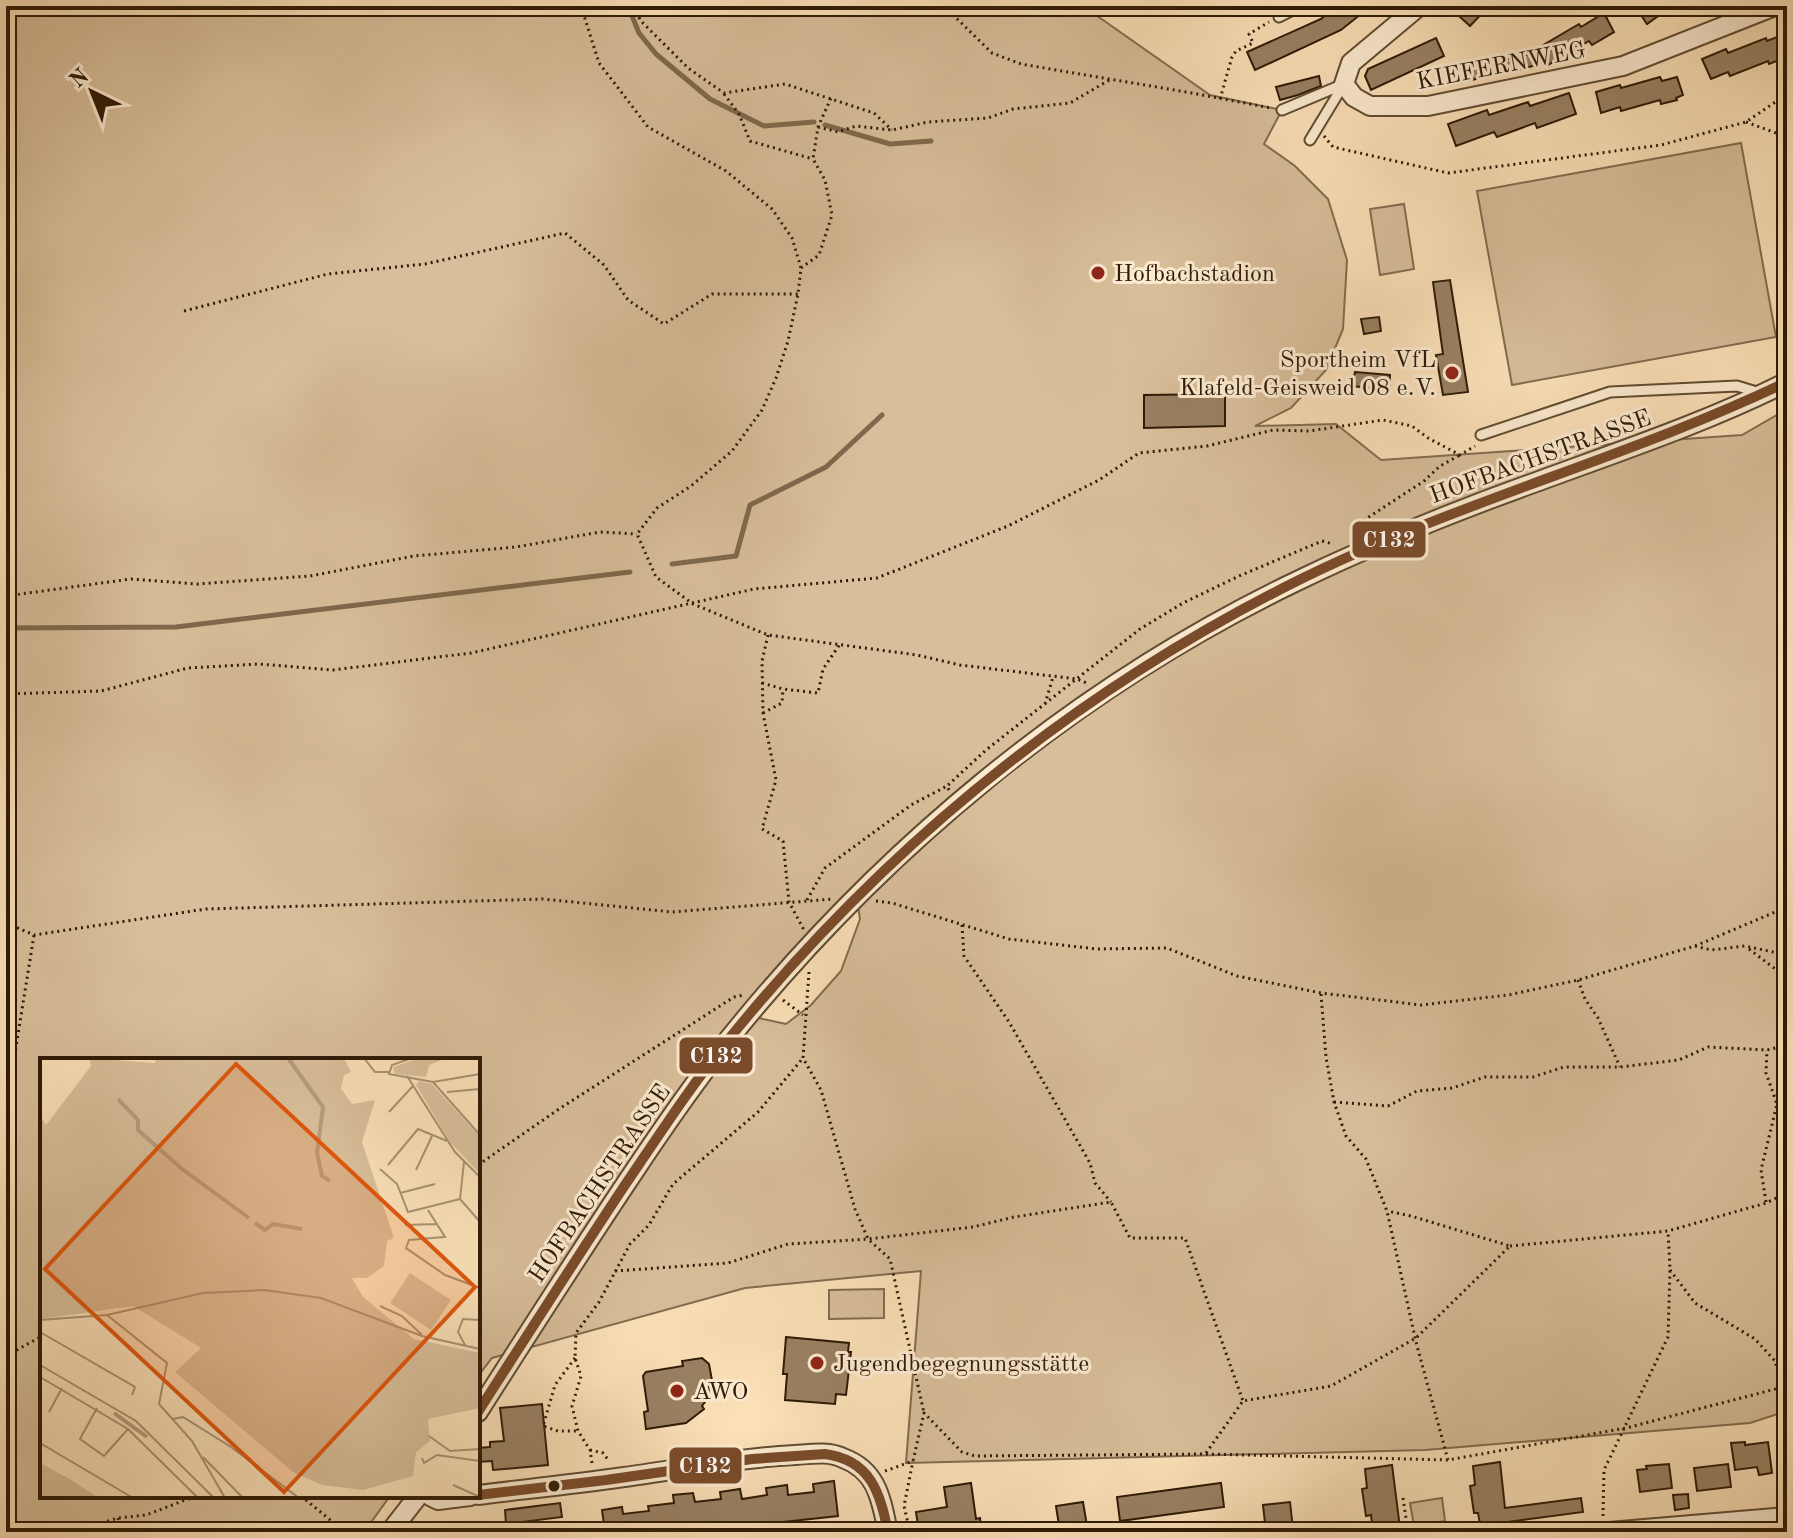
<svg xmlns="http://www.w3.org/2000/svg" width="1793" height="1538" font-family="'Old Standard TT',serif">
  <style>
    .green { fill: #d8be9a; stroke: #836c50; stroke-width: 2; fill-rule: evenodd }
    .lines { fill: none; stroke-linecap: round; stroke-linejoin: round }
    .stream { stroke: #7f694c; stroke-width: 5 }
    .building { fill: #998163; stroke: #2e1a06; stroke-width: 2 }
    .service-casing { stroke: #614c32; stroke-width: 13 }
    .minor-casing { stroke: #614c32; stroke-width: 22 }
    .path { stroke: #2e1a06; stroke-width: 3; stroke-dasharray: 2 4; stroke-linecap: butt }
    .service { stroke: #fcebd1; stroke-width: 9 }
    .minor { stroke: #fcebd1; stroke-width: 18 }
    .bus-1-casing { stroke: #fcebd1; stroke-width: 16 }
    .bus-1 { stroke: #7a4b2a; stroke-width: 10 }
    .poi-dot { fill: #8f2418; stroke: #fcebd1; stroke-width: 3 }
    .bus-dot { fill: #2e1a06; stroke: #fcebd1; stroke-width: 3 }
    .labels { text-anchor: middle; stroke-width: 6; stroke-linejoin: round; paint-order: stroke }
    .street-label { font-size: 24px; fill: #2e1a06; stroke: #fcebd1 }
    .poi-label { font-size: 24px; fill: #2e1a06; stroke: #fcebd1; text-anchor: start }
    .inset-river { fill: none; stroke: #b59d7b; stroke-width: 4 }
    .inset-road { fill: none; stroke: #a99171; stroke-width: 2 }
    .view { fill: #df560c; fill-opacity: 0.15; stroke: #df560c; stroke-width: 4 }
    .inset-edge { fill: none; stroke: #2e1a06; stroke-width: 4 }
    .line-badge { stroke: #fcebd1; stroke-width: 3 }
    .badge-label { font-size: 22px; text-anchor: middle; font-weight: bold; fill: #fff }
  </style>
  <rect width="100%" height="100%" fill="#fbe0b8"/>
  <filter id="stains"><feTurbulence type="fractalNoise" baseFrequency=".0025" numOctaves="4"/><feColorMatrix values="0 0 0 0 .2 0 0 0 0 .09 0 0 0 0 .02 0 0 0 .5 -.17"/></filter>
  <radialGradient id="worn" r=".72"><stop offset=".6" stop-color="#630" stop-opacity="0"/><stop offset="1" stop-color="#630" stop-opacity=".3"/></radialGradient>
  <path class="green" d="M 6,6 L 1083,6 L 1210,95 L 1282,110 L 1264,144 L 1295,166 L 1328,199 L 1347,260 L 1343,329 L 1326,370 L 1291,408 L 1255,426 L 1336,424 L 1381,460 L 1742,435 L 1787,409 L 1787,1411 L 1750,1423 L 1425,1450 L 906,1463 L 921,1271 L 745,1288 L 492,1358 L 478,1376 L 478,1060 L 42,1060 L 42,1496 L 390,1496 L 364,1532 L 6,1532 ZM 858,906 L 860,919 L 841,971 L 811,1005 L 786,1024 L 759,1018 L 792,975 Z
    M 1741,143 L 1776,337 L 1512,385 L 1477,191 Z
    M 1404,204 L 1414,269 L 1380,275 L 1370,209 Z
    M 884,1289 L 884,1318 L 829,1319 L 829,1290 Z
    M 1442,1498 L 1445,1521 L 1414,1526 L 1410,1503 Z"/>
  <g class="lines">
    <path class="stream" d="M 628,6 L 639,33 L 656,54 L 710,99 L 764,126 L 814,122
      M 825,125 L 890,144 L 931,141
      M 672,564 L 736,556 L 750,505 L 826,467 L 882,415
      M 6,628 L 176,627 L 630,572"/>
  </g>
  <path class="building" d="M 1337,6 L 1371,6 L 1341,30 L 1255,70 L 1247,52 L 1321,19 Z
    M 1448,6 L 1489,6 L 1470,26 Z
    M 1635,6 L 1672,6 L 1647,24 Z
    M 1604,13 L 1614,32 L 1592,45 L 1589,41 L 1548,65 L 1544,60 L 1533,66 L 1454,84 L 1451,71 L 1526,55 L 1579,24 L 1581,27 Z
    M 1782,35 L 1787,48 L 1787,57 L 1769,64 L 1768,61 L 1730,76 L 1728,72 L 1711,79 L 1702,59 L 1726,49 L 1728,53 L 1766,38 L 1767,41 Z
    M 1436,38 L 1444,56 L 1371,90 L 1365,76 L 1368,69 Z
    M 1319,76 L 1321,86 L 1298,95 L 1280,100 L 1276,87 Z
    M 1660,77 L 1662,81 L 1677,77 L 1683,95 L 1676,98 L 1677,100 L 1661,104 L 1660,100 L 1621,111 L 1620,107 L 1601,113 L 1596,92 L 1620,85 L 1621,88 Z
    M 1569,93 L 1576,114 L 1537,128 L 1535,123 L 1497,137 L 1494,132 L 1456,146 L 1448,124 L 1487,110 L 1489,115 L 1528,102 L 1530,106 Z
    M 1450,280 L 1468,392 L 1443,395 L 1436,355 L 1443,354 L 1433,282 Z
    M 1379,317 L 1381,331 L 1364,334 L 1361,319 Z
    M 1355,372 L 1390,375 L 1389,390 L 1352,386 Z
    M 1225,394 L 1225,426 L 1144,428 L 1144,395 Z
    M 786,1337 L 849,1343 L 848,1352 L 851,1352 L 846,1395 L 836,1394 L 835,1404 L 785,1400 L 787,1374 L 783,1374 Z
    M 702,1358 L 709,1364 L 713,1386 L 709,1387 L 708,1398 L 702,1406 L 704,1409 L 686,1423 L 646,1429 L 644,1412 L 648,1411 L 643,1376 L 646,1372 L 683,1366 L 682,1361 Z
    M 542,1404 L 548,1465 L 493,1470 L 492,1461 L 478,1462 L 478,1448 L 490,1447 L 490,1442 L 504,1441 L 500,1408 Z
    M 1745,1442 L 1745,1445 L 1768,1442 L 1772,1473 L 1759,1475 L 1757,1467 L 1735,1470 L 1731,1443 Z
    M 1500,1462 L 1505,1508 L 1581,1498 L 1583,1512 L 1507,1522 L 1508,1525 L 1481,1529 L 1478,1513 L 1474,1513 L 1470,1486 L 1475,1485 L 1473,1466 Z
    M 1669,1464 L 1672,1488 L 1640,1492 L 1637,1470 L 1647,1469 L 1646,1466 Z
    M 1728,1464 L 1731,1487 L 1697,1491 L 1694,1468 Z
    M 1392,1465 L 1400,1528 L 1373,1532 L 1371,1515 L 1366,1516 L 1362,1489 L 1367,1488 L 1365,1469 Z
    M 834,1481 L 838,1516 L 745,1526 L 745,1524 L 699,1530 L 698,1527 L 662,1532 L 605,1532 L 602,1510 L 622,1507 L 623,1514 L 649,1511 L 648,1506 L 674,1503 L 673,1495 L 693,1493 L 695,1502 L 721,1499 L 720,1492 L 740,1489 L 742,1499 L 767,1495 L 766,1488 L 787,1485 L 788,1495 L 814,1492 L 813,1484 Z
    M 971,1483 L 976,1519 L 980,1518 L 982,1532 L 919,1532 L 916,1512 L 947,1507 L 944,1487 Z
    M 1221,1483 L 1224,1507 L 1120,1521 L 1117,1497 Z
    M 1688,1494 L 1689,1508 L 1675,1510 L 1673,1495 Z
    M 1083,1502 L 1088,1532 L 1060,1532 L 1056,1506 Z
    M 1290,1502 L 1293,1529 L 1290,1529 L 1291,1532 L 1266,1532 L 1263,1505 Z
    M 560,1503 L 562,1517 L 506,1524 L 505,1510 Z"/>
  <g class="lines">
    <g class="service-casing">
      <path id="service" d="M 1279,17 L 1301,6
        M 1282,110 L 1344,84 L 1310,140
        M 1481,435 L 1610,392 L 1737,386 L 1760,393"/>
    </g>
    <g class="minor-casing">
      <path id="minor" d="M 1419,6 L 1351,63 L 1344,84 L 1354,97 L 1370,106 L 1428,106 L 1623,66 L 1775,6
        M 478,1412 C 529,1332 580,1252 633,1173 C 663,1128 694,1083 728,1040 C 880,851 1073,689 1293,583 C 1373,544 1455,511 1539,481 C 1623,450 1707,422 1787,382
        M 478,1495 C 527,1489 576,1484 624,1477 C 681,1469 738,1458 795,1455 C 811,1454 828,1451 843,1458 C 878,1471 881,1500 888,1532
        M 430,1496 L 438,1500 L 470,1496
        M 390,1532 L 418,1496
        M 1609,1532 L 1787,1517"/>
    </g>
    <path class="path" d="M 581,6 L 599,63 L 648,127 L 726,171 L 772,209 L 792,238 L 801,268 L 798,294 L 788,341 L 776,378 L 762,410 L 732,451 L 691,486 L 657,508 L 637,534 L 656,577 L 693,604 L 768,635 L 917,655 L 960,665 L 1077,679 L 1087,683
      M 635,6 L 640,20 L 688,68 L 724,93 L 785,84 L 874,113 L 892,130
      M 944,6 L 992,53 L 1021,64 L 1192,93 L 1271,108
      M 724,94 L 739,114 L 750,141 L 813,159
      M 1220,99 L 1232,57 L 1236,51 L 1253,43 L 1249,34 L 1269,22
      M 1746,122 L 1787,137
      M 818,127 L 838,132 L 856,126 L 892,130 L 928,122 L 988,118 L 1013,109 L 1070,103 L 1111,79
      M 1324,136 L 1333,147 L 1448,173 L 1661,145 L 1746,122 L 1787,94
      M 801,268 L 819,255 L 832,215 L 825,180 L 813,159 L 818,127 L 831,98
      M 184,311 L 328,274 L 425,264 L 565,233 L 604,265 L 628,300 L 664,324 L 712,294 L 798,294
      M 1356,534 L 1355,526 L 1424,481 L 1440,466 L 1460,455
      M 6,596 L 131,579 L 197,584 L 310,576 L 414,556 L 516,547 L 600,532 L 637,534
      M 768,635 L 762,661 L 763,713 L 776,780 L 762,829 L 783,841 L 789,902 L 804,930
      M 762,683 L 783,689 L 818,693 L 823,669 L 840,644
      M 6,694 L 101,691 L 188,668 L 259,664 L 333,670 L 471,653 L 754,589 L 877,578 L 1008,526 L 1099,480 L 1139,453 L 1207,446 L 1273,430 L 1309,431 L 1383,420 L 1412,426 L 1428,438 L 1460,455 L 1475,446
      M 1045,704 L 1053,677
      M 763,713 L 782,703 L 783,689
      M 949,790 L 947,786 L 986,750 L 1140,629 L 1183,603 L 1239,576 L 1322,541 L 1333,544
      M 807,900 L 825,868 L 911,805 L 947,786
      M 876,901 L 892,903 L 1009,939 L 1097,949 L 1167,948 L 1237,976 L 1321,993 L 1421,1005 L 1508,995 L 1578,980 L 1695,946 L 1787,907
      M 6,923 L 34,935 L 206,909 L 543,899 L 672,912 L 833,899
      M 962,925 L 964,956 L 1009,1022 L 1090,1163 L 1095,1183 L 1111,1202
      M 1695,946 L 1711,950 L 1745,946 L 1787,955
      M 1749,949 L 1787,978
      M 809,972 L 803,1058 L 821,1090 L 855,1209 L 868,1239 L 890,1259 L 924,1413
      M 1578,980 L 1585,999 L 1598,1018 L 1620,1067
      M 1321,994 L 1326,1057 L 1334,1102 L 1346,1136 L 1366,1159 L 1387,1211 L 1416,1342 L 1448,1460
      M 783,1000 L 803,1015
      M 1784,1045 L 1787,1032
      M 1334,1102 L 1388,1106 L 1417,1091 L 1452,1088 L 1485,1077 L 1533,1077 L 1564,1067 L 1620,1067 L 1679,1060 L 1708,1047 L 1767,1050 L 1787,1045
      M 6,1109 L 34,935
      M 478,1165 L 559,1109 L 734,997 L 744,995
      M 1766,1202 L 1761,1170 L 1777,1104 L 1766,1073 L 1767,1050
      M 1510,1246 L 1668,1231 L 1766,1203 L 1787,1193
      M 1670,1270 L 1695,1303 L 1755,1339 L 1775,1361 L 1782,1388
      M 615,1271 L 728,1263 L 788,1244 L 868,1239 L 973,1227 L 1014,1217 L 1111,1202 L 1130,1238 L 1185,1238 L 1243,1401
      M 6,1356 L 42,1336
      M 575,1358 L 555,1385 L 543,1426 L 558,1431 L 577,1431
      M 590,1450 L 603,1453 L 609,1461
      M 1206,1453 L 1243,1401 L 1331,1386 L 1416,1338 L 1510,1246 L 1411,1216 L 1387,1211
      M 592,1463 L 590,1450 L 578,1431 L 572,1406 L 581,1376 L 575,1358 L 576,1333 L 599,1302 L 630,1244 L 649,1225 L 673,1184 L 758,1112 L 803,1058
      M 885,1471 L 913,1461 L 924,1413 L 962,1452 L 975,1456 L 1205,1454 L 1448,1460 L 1626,1428 L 1787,1386
      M 301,1496 L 345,1532
      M 1403,1498 L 1408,1532
      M 1603,1516 L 1604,1470 L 1668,1337 L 1670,1269 L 1668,1231
      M 118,1518 L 122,1532
      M 73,1532 L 118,1518 L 146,1515 L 188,1499 L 209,1496
      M 910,1532 L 904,1506 L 913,1461"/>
    <use href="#service" class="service"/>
    <use href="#minor" class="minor"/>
    <g class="bus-1-casing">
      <path id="bus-1" d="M 478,1412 C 526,1337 574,1262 623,1188 C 657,1138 690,1087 728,1040 C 883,849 1072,694 1293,583 C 1452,503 1626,459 1787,382
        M 478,1495 L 606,1480 L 752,1459 L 825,1454 C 871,1460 880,1493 888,1532"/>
    </g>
    <use href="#bus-1" class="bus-1"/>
  </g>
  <g class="poi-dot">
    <circle cx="1098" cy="273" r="8"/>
    <circle cx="1452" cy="373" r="8"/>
    <circle cx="817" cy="1363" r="8"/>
    <circle cx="677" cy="1391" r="8"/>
  </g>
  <circle class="bus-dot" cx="554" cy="1486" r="7"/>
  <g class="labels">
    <g class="street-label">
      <text transform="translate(1501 65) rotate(-11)" y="8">KIEFERNWEG</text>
      <text transform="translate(1540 456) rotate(-20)" y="8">HOFBACHSTRASSE</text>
      <text transform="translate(599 1183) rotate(-56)" y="8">HOFBACHSTRASSE</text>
    </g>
    <g class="poi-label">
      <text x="1114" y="281">Hofbachstadion</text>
      <text x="1436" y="367" text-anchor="end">Sportheim VfL<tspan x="1436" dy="28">Klafeld-Geisweid 08 e.V.</tspan></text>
      <text x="833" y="1371">Jugendbegegnungsstätte</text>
      <text x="693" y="1399">AWO</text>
    </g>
  </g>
  <g transform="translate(40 1058)">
    <rect width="440" height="440" fill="#fbe0b8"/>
    <path d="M 49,0 L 115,5 L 116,0 L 304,0 L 311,14 L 304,17 L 301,31 L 312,46 L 335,42 L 322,84 L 354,180 L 347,183 L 344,208 L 327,220 L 312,220 L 323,239 L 374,281 L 440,295 L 440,350 L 388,361 L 390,383 L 376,394 L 373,418 L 323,432 L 282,427 L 253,414 L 135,314 L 161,290 L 93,248 L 0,261 L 0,57 L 6,67 L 51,8 ZM 380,0 L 402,2 L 389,7 L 386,19 L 355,16 L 353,9 ZM 379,23 L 392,26 L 440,79 L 440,116 L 410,84 L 376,27 ZM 370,215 L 411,242 L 391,272 L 350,245 ZM 0,405 L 28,420 L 59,440 L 0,440 Z" fill="#d8be9a"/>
    <path class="inset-river" d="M 248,0 L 283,49 L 277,95 L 282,118 L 290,123M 78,41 L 98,62 L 98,72 L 142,111 L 209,160M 215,165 L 225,172 L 233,166 L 262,171M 74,355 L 107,379"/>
    <path class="inset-road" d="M 324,0 L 335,14 L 349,14M 372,0 L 352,7 L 349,16 L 393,24 L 440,77M 367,18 L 415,94 L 440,119M 393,24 L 440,16M 407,34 L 440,31M 349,54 L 373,28M 424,104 L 420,141 L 440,164M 348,107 L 378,71 L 407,83M 340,111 L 357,126 L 368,154 L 420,141M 376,112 L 392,78M 360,135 L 395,126M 388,152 L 405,179 L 369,182 L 366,190 L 405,217 L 440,230M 365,167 L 397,166M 340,248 L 362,258 L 382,277M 67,257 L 127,305 L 119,346 L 152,383 L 185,440M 0,262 L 67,257 L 163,235 L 224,232 L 281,240 L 382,278 L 440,291M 0,274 L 95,329 L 92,337M 425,287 L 418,274 L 423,261 L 440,262M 0,307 L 96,363 L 174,440M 0,319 L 88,371 L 158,440M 57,350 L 40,381 L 64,398 L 88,371M 9,354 L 22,330M 133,361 L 143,359 L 191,389 L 259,440M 389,378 L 410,393 L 440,391M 0,385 L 93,440M 163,399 L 203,440M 382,400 L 384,405 L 397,397 L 440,403M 413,427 L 440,439"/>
    <path class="view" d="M 196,6 L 435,229 L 244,434 L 5,211 Z"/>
    <rect width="440" height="440" class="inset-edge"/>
  </g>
  <g class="line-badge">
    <rect x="1351" y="520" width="76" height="39" rx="8" fill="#7a4b2a"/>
    <rect x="678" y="1036" width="76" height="39" rx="8" fill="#7a4b2a"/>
    <rect x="668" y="1446" width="75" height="39" rx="8" fill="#7a4b2a"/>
  </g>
  <g class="badge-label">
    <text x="1389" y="547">C132</text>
    <text x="716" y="1063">C132</text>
    <text x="705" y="1473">C132</text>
  </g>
  <rect width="1793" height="1538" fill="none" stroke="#fbe0b8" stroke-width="32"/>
  <rect x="8" y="8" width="1777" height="1522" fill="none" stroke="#2e1a06" stroke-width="4"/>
  <rect x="16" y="16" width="1761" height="1506" fill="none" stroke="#2e1a06" stroke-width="2"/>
  <g transform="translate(92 92) rotate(317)" stroke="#fcebd1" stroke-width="6" paint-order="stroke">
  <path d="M0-6L14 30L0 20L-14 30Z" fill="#2e1a06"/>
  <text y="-12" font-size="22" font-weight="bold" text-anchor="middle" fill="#2e1a06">N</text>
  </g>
  <rect width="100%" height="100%" filter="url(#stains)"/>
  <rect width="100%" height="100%" fill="url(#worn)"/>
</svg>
